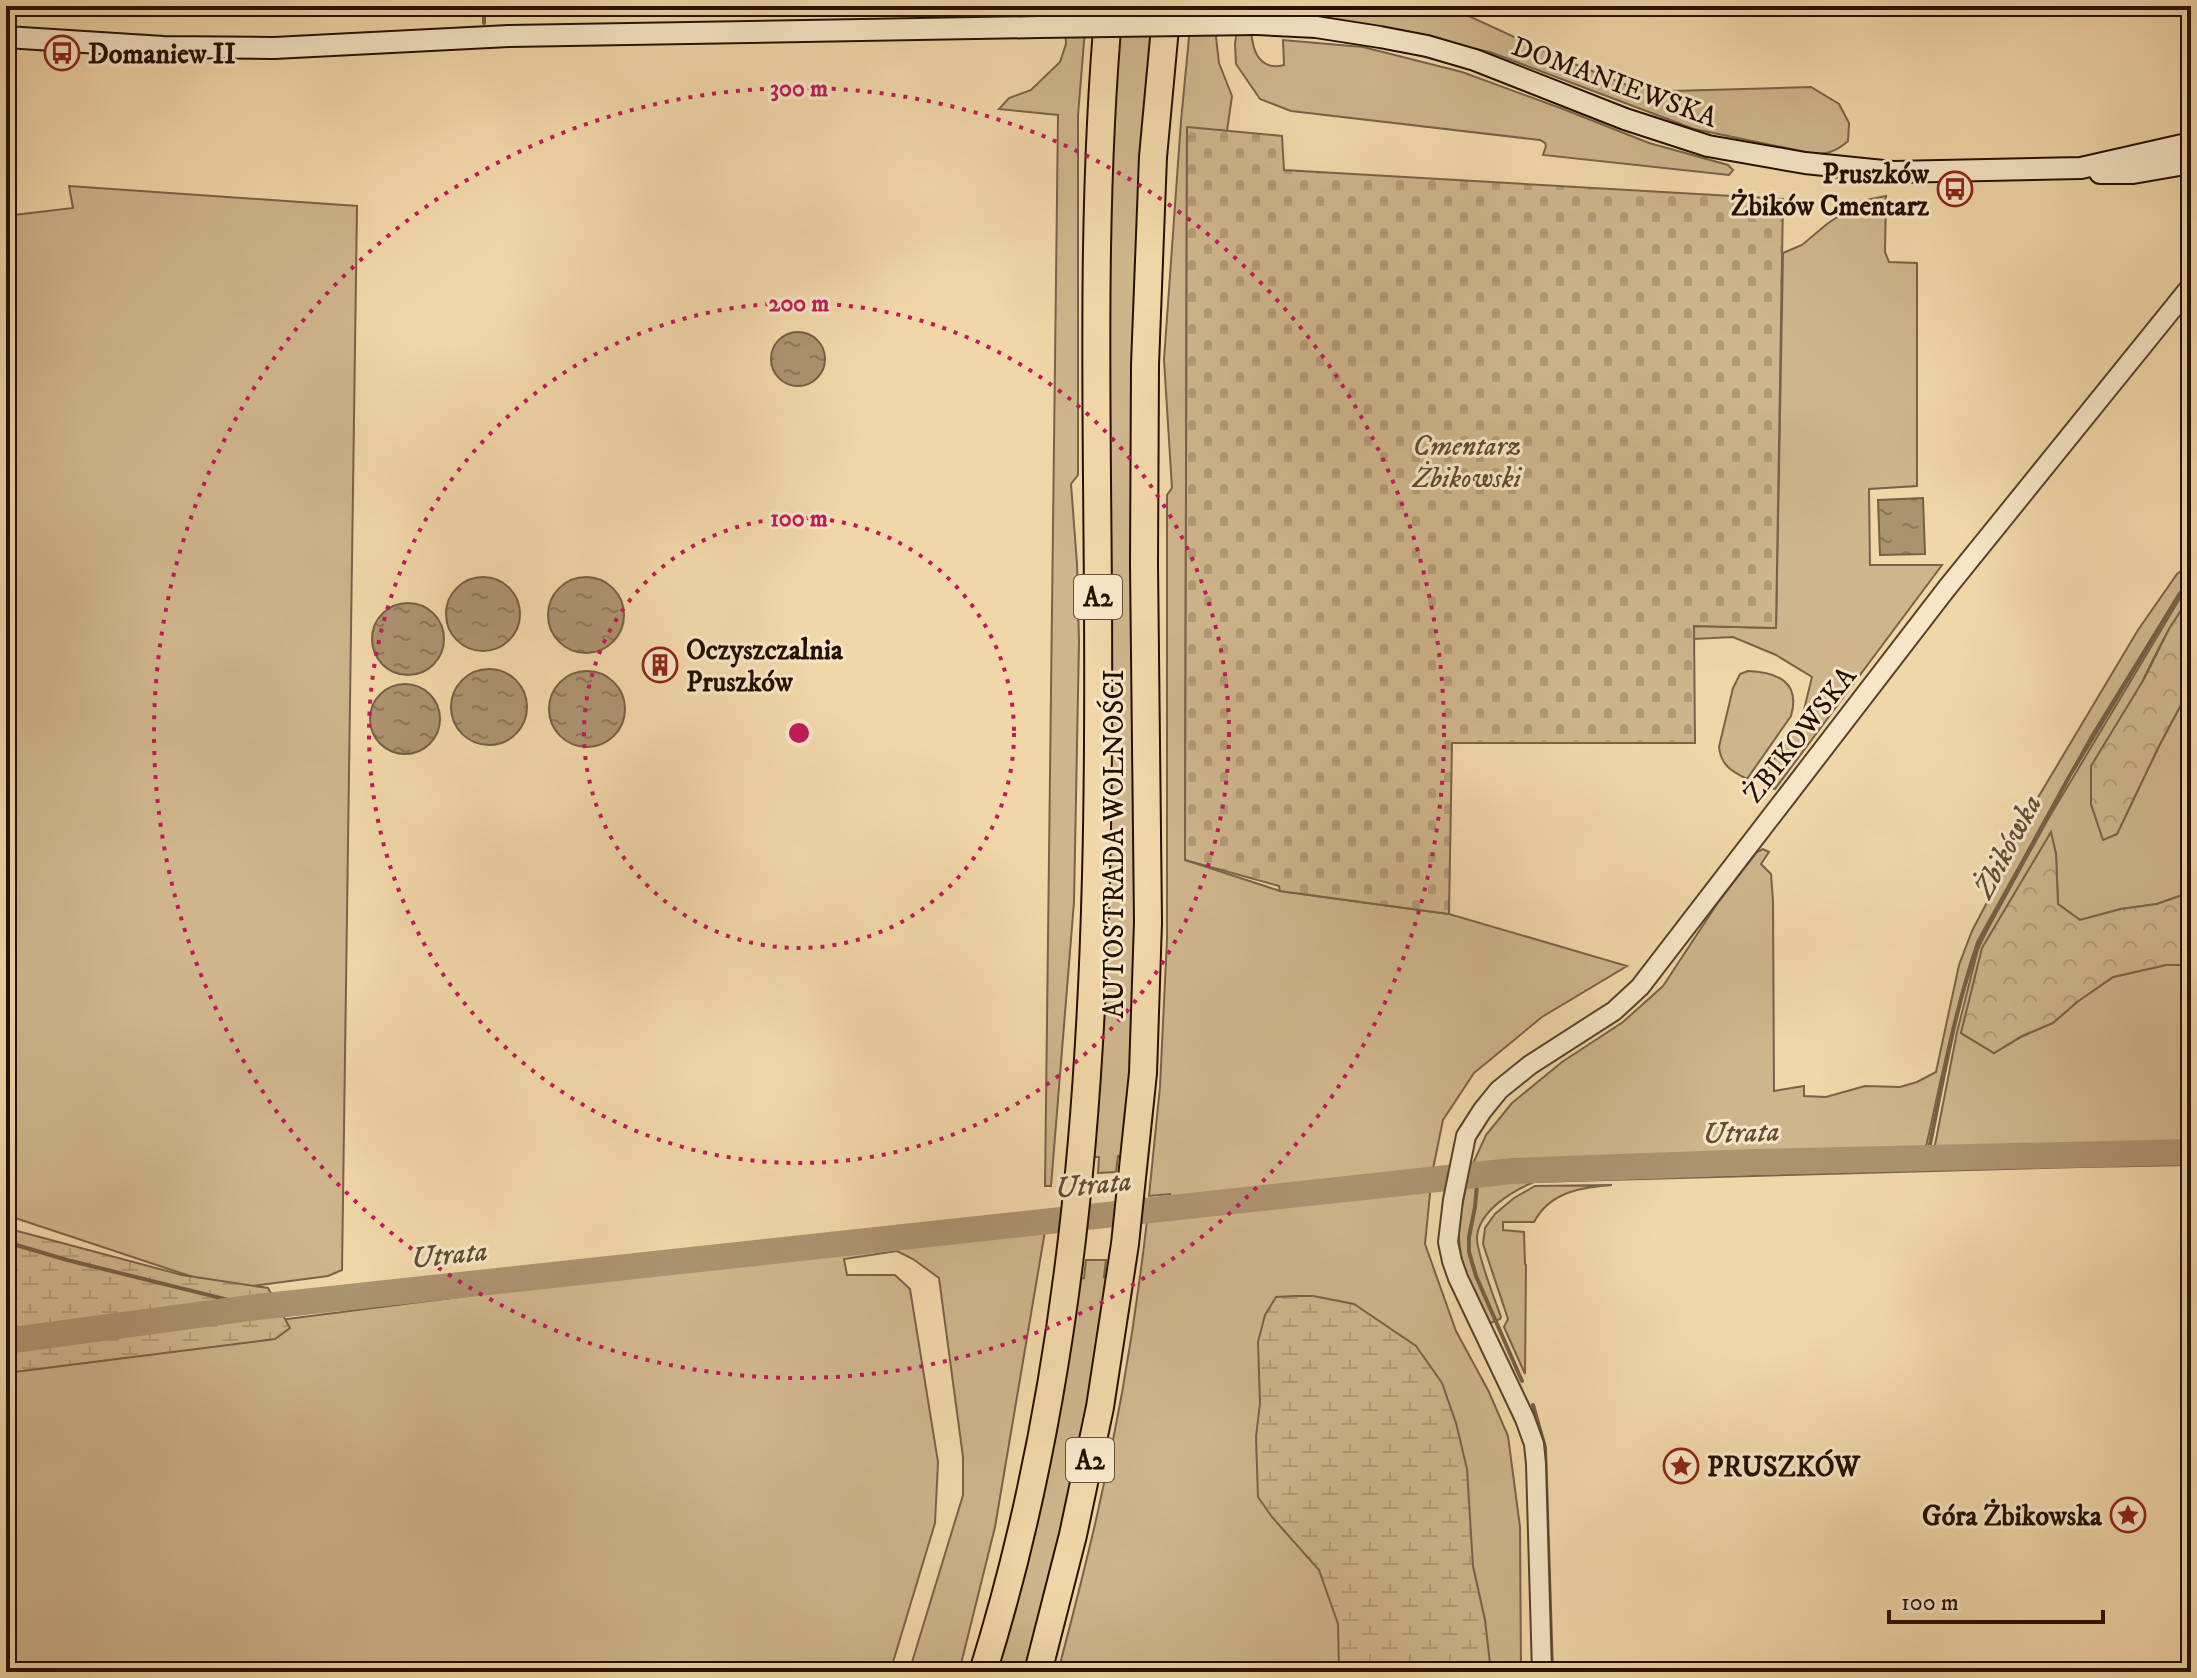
<svg xmlns="http://www.w3.org/2000/svg" width="2197" height="1678" font-family="'IM FELL DW Pica',serif">
  <style>
    .green { fill: #ceb58c; stroke: #7a6248; stroke-width: 2 }
    .forest { fill: url(#forest-crowns); stroke: #7a6248; stroke-width: 2 }
    .wetland { fill: url(#wetland-marsh); stroke: #7a6248; stroke-width: 2 }
    .cemetery { fill: url(#cemetery-stones); stroke: #7a6248; stroke-width: 2 }
    .water { fill: url(#water-ripples); stroke: #765f44; stroke-width: 2 }
    .lines { fill: none; stroke-linecap: round; stroke-linejoin: round }
    .stream { stroke: #765f44; stroke-width: 4 }
    .river { stroke: #ac9370; stroke-width: 26 }
    .tertiary-casing { stroke: #59422c; stroke-width: 22 }
    .secondary-casing { stroke: #261003; stroke-width: 24 }
    .motorway-casing { stroke: #261003; stroke-width: 30 }
    .tertiary { stroke: #f6e5c6; stroke-width: 18 }
    .secondary { stroke: #f6e5c6; stroke-width: 20 }
    .motorway { stroke: #f1d7a8; stroke-width: 26 }
    .secondary-bridge-casing { stroke: #261003; stroke-width: 24; stroke-linecap: butt }
    .secondary-bridge { stroke: #f6e5c6; stroke-width: 20 }
    .ring { fill: none; stroke: #c2185b; stroke-width: 4; stroke-dasharray: 4 8 }
    .labels { text-anchor: middle; stroke-width: 6; stroke-linejoin: round; paint-order: stroke }
    .shield { fill: #f6e5c6; stroke: #64503e; stroke-width: 2 }
    .shield-label { font-size: 26px; font-weight: bold; fill: #261003 }
    .poi-label { font-size: 28px; font-weight: bold; fill: #261003; stroke: #f6e5c6; text-anchor: start }
    .street-label { font-size: 28px; fill: #261003; stroke: #f6e5c6 }
    .park-label { font-size: 28px; font-style: italic; fill: #614a33; stroke: #f6e5c6 }
    .water-label { font-size: 30px; font-style: italic; fill: #624b34; stroke: #f6e5c6 }
    .centre { fill: #c2185b; stroke: #f6e5c6; stroke-width: 4 }
    .ring-label { font-size: 24px; text-anchor: middle; font-weight: bold; fill: #c2185b; stroke: #f6e5c6; stroke-width: 6; stroke-linejoin: round; paint-order: stroke }
  </style>
  <defs>
    <pattern id="forest-crowns" width="20" height="18" patternUnits="userSpaceOnUse" patternTransform="scale(2)"><rect width="20" height="18" fill="#ceb58c"/><path d="M2 6a3 3 0 1 1 6 0M12 15a3 3 0 1 1 6 0" fill="none" stroke="#b19b77"/></pattern>
    <pattern id="wetland-marsh" width="20" height="14" patternUnits="userSpaceOnUse" patternTransform="scale(2)"><rect width="20" height="14" fill="#ceb58c"/><path d="M1 5h8M5 5V1M11 12h8M15 12V8" fill="none" stroke="#b19b77"/></pattern>
    <pattern id="cemetery-stones" width="16" height="16" patternUnits="userSpaceOnUse" patternTransform="scale(2)"><rect width="16" height="16" fill="#ceb58c"/><path d="M2 7V4a2 2 0 0 1 4 0v3zM10 15v-3a2 2 0 0 1 4 0v3z" fill="#b19b77"/></pattern>
    <pattern id="water-ripples" width="26" height="14" patternUnits="userSpaceOnUse" patternTransform="scale(2)"><rect width="26" height="14" fill="#ac9370"/><path d="M2 4q2-2 4 0t4 0M15 11q2-2 4 0t4 0" fill="none" stroke="#8c775a"/></pattern>
  </defs>
  <rect width="100%" height="100%" fill="#f1d7a8"/>
  <filter id="stains"><feTurbulence type="fractalNoise" baseFrequency=".0025" numOctaves="4"/><feColorMatrix values="0 0 0 0 .2 0 0 0 0 .09 0 0 0 0 .02 0 0 0 .5 -.17"/></filter>
  <radialGradient id="worn" r=".72"><stop offset=".6" stop-color="#630" stop-opacity="0"/><stop offset="1" stop-color="#630" stop-opacity=".3"/></radialGradient>
  <path class="green" d="M 1061,6 L 1087,6 L 1078,115 L 1078,475 L 1071,484 L 1077,564 L 1079,642 L 1074,902 L 1051,1186 L 1045,1186 L 1058,115 L 999,109 L 1009,98 L 1031,90 L 1060,62 L 1066,44 L 1064,13 Z
    M 1119,6 L 1156,6 L 1139,952 L 1126,1156 L 1118,1156 L 1116,1172 L 1098,1173 L 1099,1157 L 1089,1157 L 1106,313 Z
    M 1192,6 L 1224,6 L 1216,37 L 1219,63 L 1232,96 L 1227,131 L 1187,128 L 1185,860 L 1280,891 L 1449,914 L 1627,966 L 1542,1017 L 1474,1073 L 1443,1120 L 1432,1174 L 1425,1244 L 1456,1331 L 1489,1392 L 1508,1436 L 1520,1527 L 1521,1672 L 1058,1672 C 1072,1618 1086,1565 1098,1511 C 1120,1415 1136,1318 1147,1220 L 1169,1217 L 1170,1194 L 1149,1196 L 1160,1087 L 1167,939 L 1167,495 L 1172,488 L 1164,360 L 1181,121 Z
    M 1246,6 L 1255,6 C 1247,28 1250,74 1284,65 L 1283,40 L 1363,47 L 1462,72 L 1563,109 L 1649,143 L 1728,165 L 1733,170 L 1729,175 L 1543,155 L 1546,146 L 1545,143 L 1540,140 L 1291,111 L 1260,99 L 1236,64 L 1235,45 L 1238,18 Z
    M 1284,6 L 1447,6 L 1562,59 L 1634,88 L 1671,91 L 1811,87 L 1839,104 L 1849,123 L 1848,141 C 1838,150 1829,154 1815,154 L 1694,129 L 1490,52 L 1284,10 Z
    M 69,186 L 357,206 L 342,1270 L 328,1276 L 229,1289 L 6,1215 L 6,216 L 73,208 Z
    M 1886,196 L 1885,252 L 1889,262 L 1917,263 L 1917,486 L 1869,489 L 1870,565 L 1942,565 L 1775,789 L 1765,786 L 1769,766 L 1801,722 L 1812,677 L 1776,655 L 1733,637 L 1694,639 L 1694,626 L 1776,628 L 1783,253 L 1802,245 L 1827,224 L 1861,201 Z
    M 2191,564 L 2191,579 L 2183,587 L 2091,736 L 1977,942 C 1954,1010 1941,1081 1925,1151 L 1573,1161 L 1470,1170 L 1486,1135 L 1512,1103 L 1562,1062 L 1623,1022 L 1663,986 L 1717,904 L 1757,852 L 1763,849 L 1769,852 L 1761,864 L 1771,874 L 1773,901 L 1774,1091 L 1804,1086 L 1804,1096 L 1826,1097 L 1865,1086 L 1900,1087 L 1917,1082 L 1936,1072 L 1959,965 L 1972,931 L 1994,889 L 2009,846 L 2138,630 L 2177,574 Z
    M 2191,584 C 2191,601 2179,613 2170,628 C 2138,683 2116,745 2091,804 L 2103,839 L 2117,834 L 2159,746 L 2191,686 L 2191,892 L 2157,904 L 2121,909 L 2080,920 L 2058,904 L 2056,854 L 2050,834 L 1961,1033 L 1994,1053 L 2023,1036 L 2053,1023 L 2077,1002 L 2113,977 L 2166,965 L 2191,965 L 2191,1144 L 1934,1150 L 1957,1032 L 1978,949 L 1989,926 L 2047,821 L 2185,590 Z
    M 1748,671 C 1777,672 1801,682 1791,716 L 1747,779 C 1731,771 1721,765 1719,747 L 1733,688 L 1740,674 Z
    M 2191,1158 L 2191,1165 L 2081,1167 L 1534,1182 C 1512,1191 1479,1211 1477,1237 C 1476,1252 1495,1300 1501,1317 L 1500,1319 L 1488,1324 C 1473,1293 1457,1263 1459,1227 C 1460,1212 1464,1197 1467,1183 L 1566,1175 Z
    M 1612,1185 C 1581,1187 1550,1192 1534,1222 L 1503,1222 L 1503,1230 L 1524,1232 L 1525,1264 L 1526,1265 L 1525,1374 L 1504,1327 L 1508,1319 L 1483,1244 L 1485,1228 L 1495,1214 L 1514,1198 L 1535,1186 Z
    M 1045,1231 L 995,1527 L 959,1672 L 909,1672 L 963,1495 L 963,1457 L 939,1278 L 913,1259 L 897,1251 L 844,1259 L 847,1275 L 895,1275 L 910,1289 L 938,1462 L 935,1523 L 890,1672 L 6,1672 L 6,1352 L 217,1328 L 842,1248 Z
    M 1086,1260 L 1106,1260 L 1104,1277 L 1112,1278 L 1102,1348 L 1029,1672 L 991,1672 L 1076,1279 L 1084,1278 Z"/>
  <path class="forest" d="M 2191,595 L 2191,686 L 2159,746 L 2117,834 L 2103,840 L 2091,804 L 2091,766 L 2144,679 L 2169,629 Z
    M 2051,832 L 2056,854 L 2058,904 L 2080,920 L 2121,909 L 2157,904 L 2191,892 L 2191,965 L 2166,965 L 2113,977 L 2077,1002 L 2053,1023 L 2022,1036 L 1994,1053 L 1961,1033 L 1982,948 Z"/>
  <path class="wetland" d="M 6,1228 L 182,1275 L 268,1288 L 290,1328 L 275,1339 L 6,1373 Z
    M 1294,1296 L 1313,1296 L 1354,1304 L 1416,1346 L 1442,1383 L 1456,1423 L 1467,1469 L 1473,1566 L 1485,1620 L 1491,1672 L 1339,1672 L 1338,1624 L 1319,1570 L 1272,1517 L 1258,1497 L 1256,1437 L 1260,1403 L 1258,1342 L 1265,1315 L 1276,1297 Z"/>
  <path class="cemetery" d="M 1187,127 L 1282,136 L 1284,170 L 1783,199 L 1776,628 L 1694,626 L 1695,743 L 1452,743 L 1449,914 L 1280,891 L 1279,886 L 1185,860 Z"/>
  <path class="water" d="M771 359a27 27 0 1 1 54 0a27 27 0 1 1-54 0Z
    M 1923,498 L 1925,554 L 1880,555 L 1878,500 Z
    M446 614a37 37 0 1 1 74 0a37 37 0 1 1-74 0Z
    M548 615a38 38 0 1 1 76 0a38 38 0 1 1-76 0Z
    M372 639a36 36 0 1 1 72 0a36 36 0 1 1-72 0Z
    M451 707a38 38 0 1 1 76 0a38 38 0 1 1-76 0Z
    M549 709a38 38 0 1 1 76 0a38 38 0 1 1-76 0Z
    M370 719a35 35 0 1 1 70 0a35 35 0 1 1-70 0Z"/>
  <g class="lines">
    <path class="stream" d="M 484,6 L 484,23
      M 1927,1159 C 1942,1088 1953,1013 1978,945 L 2069,777 L 2179,595 L 2191,581
      M 1478,1174 L 1475,1207 L 1469,1237 L 1469,1252 L 1476,1276 L 1522,1381
      M 6,1242 L 67,1260 L 257,1307
      M 1533,1405 L 1545,1447 L 1552,1672"/>
    <path class="river" d="M 6,1341 L 257,1307 L 1512,1171 L 1756,1162 L 2191,1152"/>
    <g class="tertiary-casing">
      <path id="tertiary" d="M 1542,1672 L 1536,1464 L 1534,1444 L 1525,1419 L 1458,1278 L 1452,1261 L 1448,1242 L 1453,1200 L 1466,1136 L 1482,1111 L 1499,1090 L 1530,1065 L 1614,1011 L 1640,987 L 1947,588 L 2191,286"/>
    </g>
    <g class="secondary-casing">
      <path id="secondary" d="M 1257,24 L 1316,27 L 1380,37 L 1427,46 L 1475,60 L 1625,119 L 1708,146 L 1805,163 L 1893,172 L 2081,168 L 2191,143
        M 6,37 L 163,47 L 274,48 L 509,36 L 1039,27
        M 2100,173 L 2133,173 L 2191,163"/>
    </g>
    <g class="motorway-casing">
      <path id="motorway" d="M 983,1672 C 1091,1327 1100,962 1098,604 C 1097,404 1091,205 1109,6
        M 1038,1672 L 1073,1535 L 1100,1407 L 1125,1244 L 1143,1073 L 1148,922 L 1144,564 L 1145,365 L 1153,157 L 1167,6"/>
    </g>
    <use href="#tertiary" class="tertiary"/>
    <use href="#secondary" class="secondary"/>
    <use href="#motorway" class="motorway"/>
    <g class="secondary-bridge-casing">
      <path id="secondary-bridge" d="M 1039,27 L 1257,24"/>
    </g>
    <use href="#secondary-bridge" class="secondary-bridge"/>
  </g>
  <g class="ring">
    <circle cx="799" cy="733" r="215"/>
    <circle cx="799" cy="733" r="430"/>
    <circle cx="799" cy="733" r="645"/>
  </g>
  <defs>
    <g id="bus-ring" transform="scale(1.8)"><circle r="9.5" fill="#f6e5c6" stroke="#8f2418" stroke-width="1.5"/><path d="M-5-6H5V4H4V6H2V4H-2V6H-4V4H-5ZM-3.5-4V0h7V-4ZM-3.5 1.2v1.5H-2V1.2ZM2 1.2v1.5H3.5V1.2Z" fill="#8f2418"/></g>
    <g id="building-ring" transform="scale(1.8)"><circle r="9.5" fill="#f6e5c6" stroke="#8f2418" stroke-width="1.5"/><path d="M-4-6H4V6H1V3H-1V6H-4ZM-2.5-4.3h1.7v1.8h-1.7ZM.8-4.3h1.7v1.8H.8ZM-2.5-1h1.7V.8h-1.7ZM.8-1h1.7V.8H.8Z" fill="#8f2418"/></g>
    <g id="sight-ring" transform="scale(1.8)"><circle r="9.5" fill="#f6e5c6" stroke="#8f2418" stroke-width="1.5"/><path d="M0-6L1.8-2.2L6-1.7L2.9 1.2L3.7 5.4L0 3.3L-3.7 5.4L-2.9 1.2L-6-1.7L-1.8-2.2Z" fill="#8f2418"/></g>
  </defs>
  <g fill-rule="evenodd">
    <use href="#bus-ring" x="62" y="53"/>
    <use href="#bus-ring" x="1955" y="189"/>
    <use href="#building-ring" x="660" y="665"/>
    <use href="#sight-ring" x="1681" y="1466"/>
    <use href="#sight-ring" x="2128" y="1515"/>
  </g>
  <g class="labels">
    <g class="shield">
      <rect x="1074" y="575" width="48" height="44" rx="6"/>
      <rect x="1066" y="1438" width="48" height="44" rx="6"/>
    </g>
    <g class="shield-label">
      <text x="1098" y="606">A2</text>
      <text x="1090" y="1469">A2</text>
    </g>
    <g class="poi-label">
      <text x="88" y="63">Domaniew II</text>
      <text x="1929" y="183" text-anchor="end">Pruszków<tspan x="1929" dy="32">Żbików Cmentarz</tspan></text>
      <text x="686" y="659">Oczyszczalnia<tspan x="686" dy="32">Pruszków</tspan></text>
      <text x="1707" y="1476">PRUSZKÓW</text>
      <text x="2102" y="1525" text-anchor="end">Góra Żbikowska</text>
    </g>
    <g class="street-label">
      <text transform="translate(1615 81) rotate(20)" y="10">DOMANIEWSKA</text>
      <text transform="translate(1799 734) rotate(-52)" y="10">ŻBIKOWSKA</text>
      <text transform="translate(1113 844) rotate(-90)" y="10">AUTOSTRADA WOLNOŚCI</text>
    </g>
    <g class="park-label">
      <text x="1467" y="455">Cmentarz<tspan x="1467" dy="32">Żbikowski</tspan></text>
    </g>
    <g class="water-label">
      <text transform="translate(2007 846) rotate(-62)" y="10">Żbikówka</text>
      <text transform="translate(1741 1132) rotate(-2)" y="10">Utrata</text>
      <text transform="translate(1093 1184) rotate(-6)" y="10">Utrata</text>
      <text transform="translate(449 1254) rotate(-6)" y="10">Utrata</text>
    </g>
  </g>
  <circle cx="799" cy="733" r="12" class="centre"/>
  <g class="ring-label">
    <text x="799" y="96">300 m</text>
    <text x="799" y="311">200 m</text>
    <text x="799" y="526">100 m</text>
  </g>
  <rect width="2197" height="1678" fill="none" stroke="#f1d7a8" stroke-width="32"/>
  <rect x="8" y="8" width="2181" height="1662" fill="none" stroke="#261003" stroke-width="4"/>
  <rect x="16" y="16" width="2165" height="1646" fill="none" stroke="#261003" stroke-width="2"/>
  <path d="M1889 1610v12h214v-12" fill="none" stroke="#261003" stroke-width="4"/>
  <text x="1901" y="1610" font-size="24" fill="#261003" stroke="#f6e5c6" stroke-width="6" paint-order="stroke">100 m</text>
  <rect width="100%" height="100%" filter="url(#stains)"/>
  <rect width="100%" height="100%" fill="url(#worn)"/>
</svg>
